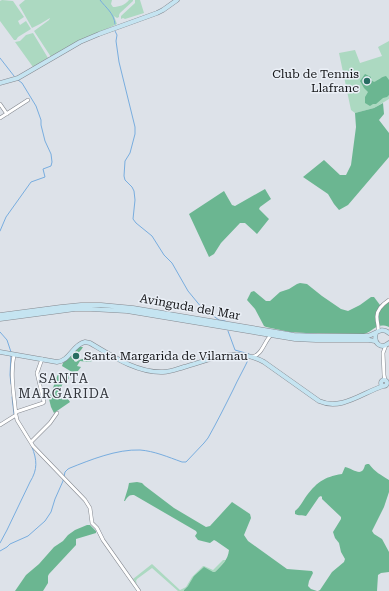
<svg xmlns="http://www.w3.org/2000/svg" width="389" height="591" font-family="'Roboto Serif',serif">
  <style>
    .green { fill: #acd9c1 }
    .forest { fill: #6bb691 }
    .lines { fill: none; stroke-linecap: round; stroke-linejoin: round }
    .stream { stroke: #78addf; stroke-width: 1 }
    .street-casing { stroke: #858990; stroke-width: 4 }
    .secondary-casing { stroke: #858990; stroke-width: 5 }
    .street { stroke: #fff; stroke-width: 3 }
    .secondary { stroke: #c5e4f1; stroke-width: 4 }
    .poi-dot { fill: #276d62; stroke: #eaeff6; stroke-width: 1.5 }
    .labels { text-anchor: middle; stroke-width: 3; stroke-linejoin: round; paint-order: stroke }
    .poi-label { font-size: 12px; fill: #141518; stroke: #eaeff6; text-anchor: end }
    .street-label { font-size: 12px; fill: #141518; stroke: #eaeff6 }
    .neighbourhood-label { font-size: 13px; letter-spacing: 1px; fill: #33363c; stroke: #eaeff6 }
  </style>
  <rect width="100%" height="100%" fill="#dde2e9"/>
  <path class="green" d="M 2,0 L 13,1 L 24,17 L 18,21 L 20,25 L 26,21 L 31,29 L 18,37 L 16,40 L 14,40 L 0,21 L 0,1 Z
    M 25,0 L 112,0 L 111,4 L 113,7 C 119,7 125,5 129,0 L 133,0 L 133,1 L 120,13 L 119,15 L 119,17 L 117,18 L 114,16 L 117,24 L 66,48 L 51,57 L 34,31 L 49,20 L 50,18 L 40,24 L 32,28 L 19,5 Z
    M 135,0 L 140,0 L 144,13 L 125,19 L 123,18 L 121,19 L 121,16 L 135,3 Z
    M 33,33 L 48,58 L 33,67 L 15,42 L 20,41 L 26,35 Z
    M 389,41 L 389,99 L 374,108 L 355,113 L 351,110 L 339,53 L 355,50 L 360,63 L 382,56 L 378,47 Z
    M 223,560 L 226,560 L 215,572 L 188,586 L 184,590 L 184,591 L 178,591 L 152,568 L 137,579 L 136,581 L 137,584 L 133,579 L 152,564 L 180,590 L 186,587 L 192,577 L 203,566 L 204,566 L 213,570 Z"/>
  <path class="forest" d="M 365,74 L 371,77 L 371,80 L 374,82 C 379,80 381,77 386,76 L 389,80 L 389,95 L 387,97 L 383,98 L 376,104 L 373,104 L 370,106 L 365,103 L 365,97 L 368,92 L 364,88 L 360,81 Z
    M 383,103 L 384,114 L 379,120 L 389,133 L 389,157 L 348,205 L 339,210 L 334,204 L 328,194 L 303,177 L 324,160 L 340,175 L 346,175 L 351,165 L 356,127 L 355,113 L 374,108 Z
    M 265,189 L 271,199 L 260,207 L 259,209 L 269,219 L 257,234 L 245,223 L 240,223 L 221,243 L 214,254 L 209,257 L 189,214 L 224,191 L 232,205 L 235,206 Z
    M 300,283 L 307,284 L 322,296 L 341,309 L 348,311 L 360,305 L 371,297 L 374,297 L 380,305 L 389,299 L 389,327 C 377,322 374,331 364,334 L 306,333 L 290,332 L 266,327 L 264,326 L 255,309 L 247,300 L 251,292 L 254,291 L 266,301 L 270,301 L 280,292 L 289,289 L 297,284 Z
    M 77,347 L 83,347 C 80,353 74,354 74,361 L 76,362 C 82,358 84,358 91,360 L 92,361 L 88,362 L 80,361 L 77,366 L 81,367 L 78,371 L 72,372 L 62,366 L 63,363 L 68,359 Z
    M 58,374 L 60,374 L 60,377 L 62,379 L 69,375 L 69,379 C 61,382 60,390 58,398 L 59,399 L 61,399 L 64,396 L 66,396 L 70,402 L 54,413 L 51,407 L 49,399 Z
    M 367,464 L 369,464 C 375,472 381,475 389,480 L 389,492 L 384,507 L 372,531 L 374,534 L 382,539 L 389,552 L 389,572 L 381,573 L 378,575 L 377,591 L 318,591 L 320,590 L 332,572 L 344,562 L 345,559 L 341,552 L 339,543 L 335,538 L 333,532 L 341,519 L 341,517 L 322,499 L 322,497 L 321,496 L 319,497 L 306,516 C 303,515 298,516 295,514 L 295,511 C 299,508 302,503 305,498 C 316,483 323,477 342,474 L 345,467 C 354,469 362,478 365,465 Z
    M 137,482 L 142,483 L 145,486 L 174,508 L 206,527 L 210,526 L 232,502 L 250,514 L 251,518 L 244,535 L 248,541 L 287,569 L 312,571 L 313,573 L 309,581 L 308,586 L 311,589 L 317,591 L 184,591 L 184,590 L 188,586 L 194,576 L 204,567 L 213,572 L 215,572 C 222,565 228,560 229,550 L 216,541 L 214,540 L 210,543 L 198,540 L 195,536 L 197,533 L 196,531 L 134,495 C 129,495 128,496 125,501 L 124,501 L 128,488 L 129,483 Z
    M 87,525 L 90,525 L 96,531 L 96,533 L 76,539 L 76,545 L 49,574 L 48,576 L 48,583 L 43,591 L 15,591 L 26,575 L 39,564 L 54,547 L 63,541 L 68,535 L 75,530 Z"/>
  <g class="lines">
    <path class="stream" d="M 100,0 C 106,8 114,13 115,24
      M 115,31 L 117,35 L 116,41 L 119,62 L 135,127 L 135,134 L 130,153 L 125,161 L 124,176 L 125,180 L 132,187 L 134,191 L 135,200 L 133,219 L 136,223 L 152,236 L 164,255 L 172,263 L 188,291 L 202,308 L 219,320 L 225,321 L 227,322
      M 0,58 L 14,76
      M 0,231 L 6,217 L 31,182 L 45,177 L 43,169 L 51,166 L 52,162 L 51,154 L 45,141 L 41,125 L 41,120 L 36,106 L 22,83 L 18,80
      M 228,331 L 235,350 L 249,354
      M 0,332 L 7,340 L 11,352
      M 11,355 L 10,375 L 11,384
      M 12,397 L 14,414
      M 0,543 L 7,530 L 30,482 C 38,469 37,460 32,447
      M 0,551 L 7,547 L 10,544 L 28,536 L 45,521 L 51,512 L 55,499 L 63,481 L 65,472 L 68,469 L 70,468 C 90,460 117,449 140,450 C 154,451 168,457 182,462 L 186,462 L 204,443 L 208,438 C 217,422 225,406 233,390 C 238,379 244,369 249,358"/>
    <g class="street-casing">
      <path id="street" d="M 0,104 L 7,114
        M 0,118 L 28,100
        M 378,331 C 379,326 377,323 377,318 C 376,310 383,304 389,300
        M 14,355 C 10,374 14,395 16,415 L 17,420 L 33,446 L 85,500 L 90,508 L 92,523 L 97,528 L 103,540 L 139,591
        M 252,357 C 262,355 264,342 271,335
        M 385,380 L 384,375 L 383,353 L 386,345
        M 16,412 L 43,403 L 44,402 L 37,373 L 42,359
        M 0,425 L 16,415
        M 31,442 L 50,423 L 57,413"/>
    </g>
    <g class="secondary-casing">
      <path id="secondary" d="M 0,83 L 18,78 L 80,42 L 99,34 L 157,13 L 163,10 L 177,0
        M 0,315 L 61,307 L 81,305 L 101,305 L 133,308 L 294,335 L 317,336 L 368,336 C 376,334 381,326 389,333
        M 0,319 L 75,309 L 91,309 L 127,311 L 295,339 L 316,340 L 369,340 L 375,341
        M 376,333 C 373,343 381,350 389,343
        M 0,352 L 57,362 C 70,361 72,345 85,342 L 90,343 C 112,356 137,373 163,372 C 170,372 177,369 184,367 C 212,359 236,347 264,362 L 319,401 C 341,411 362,393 383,386
        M381 383a3 3 0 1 1 6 0a3 3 0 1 1-6 0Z"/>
    </g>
    <use href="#street" class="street"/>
    <use href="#secondary" class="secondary"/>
  </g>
  <g class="poi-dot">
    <circle cx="367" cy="81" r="4"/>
    <circle cx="76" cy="356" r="4"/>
  </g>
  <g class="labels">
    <g class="poi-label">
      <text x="359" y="78">Club de Tennis<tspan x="359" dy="14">Llafranc</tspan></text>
      <text x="84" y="360" text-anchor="start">Santa Margarida de Vilarnau</text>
    </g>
    <g class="street-label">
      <text transform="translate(190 307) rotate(10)" y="4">Avinguda del Mar</text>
    </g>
    <g class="neighbourhood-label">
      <text x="64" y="383">SANTA<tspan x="64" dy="15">MARGARIDA</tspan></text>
    </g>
  </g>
</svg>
